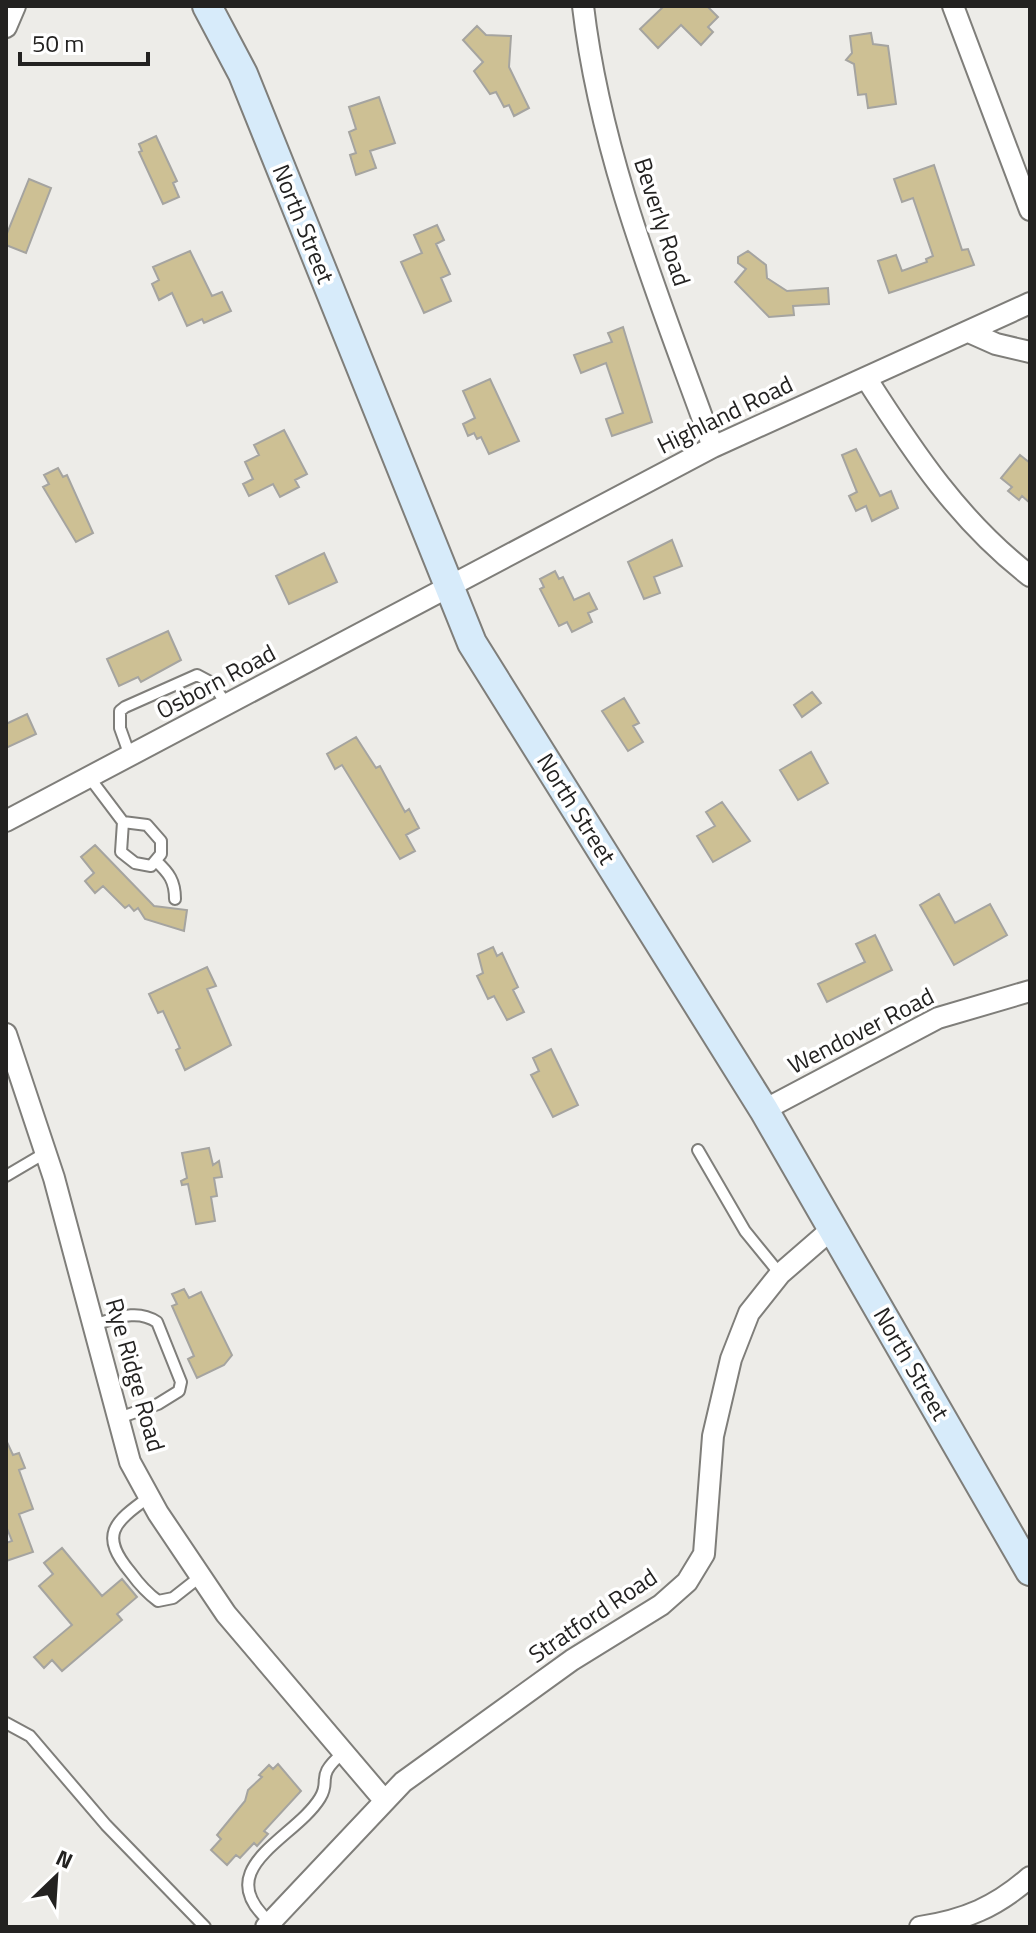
<svg xmlns="http://www.w3.org/2000/svg" width="1036" height="1933" font-family="'Titillium Web',sans-serif">
  <style>
    .building { fill: #cdc094; stroke: #a5a4a0; stroke-width: 2 }
    .lines { fill: none; stroke-linecap: round; stroke-linejoin: round }
    .service-casing { stroke: #7f7e7a; stroke-width: 14 }
    .minor-casing { stroke: #7f7e7a; stroke-width: 24 }
    .secondary-casing { stroke: #7f7e7a; stroke-width: 32 }
    .service { stroke: #fff; stroke-width: 10 }
    .minor { stroke: #fff; stroke-width: 20 }
    .secondary { stroke: #d7ebfa; stroke-width: 28 }
    .labels { text-anchor: middle; stroke-width: 7; stroke-linejoin: round; paint-order: stroke }
    .street-label { font-size: 24px; fill: #232221; stroke: #fff }
  </style>
  <rect width="100%" height="100%" fill="#edece8"/>
  <path class="building" d="M 664,6 L 707,6 L 718,17 L 708,27 L 713,32 L 701,45 L 681,25 L 658,48 L 640,29 Z
    M 477,26 L 486,35 L 511,36 L 509,67 L 529,108 L 514,116 L 509,105 L 504,107 L 496,92 L 490,94 L 474,71 L 483,62 L 463,40 Z
    M 871,33 L 873,44 L 888,46 L 896,104 L 868,108 L 866,94 L 858,95 L 854,64 L 846,60 L 852,53 L 850,36 Z
    M 379,97 L 395,143 L 370,151 L 376,168 L 356,175 L 350,155 L 356,153 L 349,132 L 356,129 L 349,107 Z
    M 156,136 L 177,181 L 173,183 L 179,197 L 163,204 L 139,152 L 142,151 L 139,144 Z
    M 934,165 L 962,250 L 968,249 L 974,265 L 889,293 L 878,261 L 896,255 L 902,271 L 927,262 L 926,259 L 933,256 L 913,198 L 902,202 L 894,179 Z
    M 29,179 L 51,188 L 26,253 L 6,245 L 6,236 Z
    M 437,225 L 444,240 L 436,244 L 450,274 L 441,278 L 451,301 L 424,313 L 401,262 L 422,253 L 414,235 Z
    M 190,251 L 212,296 L 222,292 L 231,311 L 204,323 L 202,319 L 187,326 L 172,293 L 159,300 L 152,284 L 159,280 L 153,267 Z
    M 748,251 L 766,265 L 767,278 L 787,291 L 828,288 L 829,304 L 793,306 L 794,315 L 769,317 L 735,282 L 746,269 L 738,263 L 738,257 Z
    M 623,327 L 652,422 L 612,436 L 606,419 L 623,413 L 606,363 L 581,373 L 574,355 L 612,342 L 608,333 Z
    M 490,379 L 519,441 L 489,454 L 481,437 L 477,439 L 474,433 L 468,436 L 463,424 L 475,418 L 463,391 Z
    M 284,430 L 307,474 L 295,480 L 299,487 L 280,497 L 273,484 L 249,496 L 243,484 L 253,479 L 245,462 L 259,455 L 254,445 Z
    M 856,449 L 880,496 L 891,491 L 898,508 L 872,521 L 866,506 L 856,511 L 849,496 L 857,492 L 842,455 Z
    M 1020,455 L 1030,463 L 1030,503 L 1022,496 L 1019,500 L 1008,491 L 1012,487 L 1001,478 Z
    M 58,468 L 63,477 L 67,475 L 93,533 L 76,542 L 43,487 L 49,484 L 44,475 Z
    M 672,540 L 682,566 L 654,577 L 660,593 L 644,599 L 628,562 Z
    M 324,553 L 337,582 L 289,604 L 276,576 Z
    M 555,571 L 559,579 L 563,577 L 574,600 L 589,593 L 597,609 L 588,613 L 592,622 L 572,632 L 567,622 L 559,626 L 540,589 L 544,587 L 540,579 Z
    M 168,631 L 181,660 L 141,682 L 138,677 L 119,686 L 107,659 Z
    M 812,692 L 821,703 L 802,717 L 794,705 Z
    M 624,698 L 639,723 L 633,726 L 643,742 L 628,751 L 602,711 Z
    M 27,714 L 36,734 L 6,748 L 6,724 Z
    M 356,737 L 376,768 L 380,766 L 405,812 L 409,809 L 419,828 L 406,835 L 415,851 L 400,859 L 342,765 L 335,769 L 327,754 Z
    M 811,752 L 828,783 L 798,800 L 780,770 Z
    M 722,802 L 750,841 L 713,862 L 697,836 L 715,826 L 706,812 Z
    M 95,845 L 154,906 L 187,910 L 184,931 L 145,919 L 138,908 L 134,911 L 129,905 L 125,908 L 103,886 L 95,893 L 85,881 L 94,873 L 81,857 Z
    M 939,894 L 955,923 L 990,904 L 1007,935 L 954,965 L 920,905 Z
    M 875,935 L 892,970 L 827,1002 L 818,984 L 865,962 L 856,944 Z
    M 493,947 L 497,956 L 502,953 L 518,987 L 513,990 L 524,1012 L 507,1020 L 494,996 L 488,999 L 477,976 L 483,973 L 478,954 Z
    M 207,967 L 216,986 L 207,989 L 231,1045 L 185,1070 L 176,1050 L 180,1048 L 163,1011 L 158,1013 L 149,994 Z
    M 551,1049 L 578,1105 L 553,1117 L 531,1075 L 539,1071 L 533,1058 Z
    M 209,1148 L 213,1165 L 219,1161 L 222,1177 L 214,1178 L 217,1196 L 211,1197 L 215,1221 L 196,1224 L 188,1184 L 182,1185 L 181,1181 L 187,1178 L 182,1153 Z
    M 184,1289 L 189,1298 L 201,1292 L 232,1355 L 224,1365 L 197,1378 L 188,1359 L 194,1356 L 172,1306 L 177,1304 L 172,1294 Z
    M 6,1440 L 13,1455 L 19,1453 L 25,1468 L 19,1470 L 33,1509 L 19,1514 L 33,1552 L 6,1561 L 6,1543 L 12,1541 L 6,1526 Z
    M 62,1548 L 102,1596 L 122,1579 L 137,1597 L 117,1614 L 122,1620 L 62,1671 L 52,1660 L 44,1668 L 34,1657 L 72,1625 L 39,1586 L 53,1574 L 44,1563 Z
    M 278,1764 L 301,1791 L 264,1831 L 268,1834 L 257,1846 L 254,1843 L 240,1858 L 236,1855 L 227,1865 L 211,1850 L 221,1839 L 217,1835 L 245,1801 L 248,1790 L 262,1777 L 259,1775 L 269,1765 L 273,1769 Z"/>
  <g class="lines">
    <g class="service-casing">
      <path id="service" d="M 130,756 L 120,728 L 120,711 L 125,707 L 197,675 L 212,683 L 227,705
        M 89,777 L 123,822 L 121,852 L 135,863 L 151,866 L 161,854 L 161,841 L 147,825 L 123,822
        M 156,861 C 169,873 175,881 175,899
        M 698,1150 L 745,1231 L 780,1274
        M 6,1176 L 45,1153
        M 93,1325 C 115,1319 136,1308 157,1322 L 181,1382 L 179,1391 L 158,1404 L 119,1418
        M 149,1497 C 113,1523 99,1535 131,1573 C 139,1584 147,1593 158,1601 L 173,1598 L 201,1576
        M 6,1723 L 30,1736 L 106,1825 L 205,1927
        M 270,1922 C 208,1868 295,1839 320,1798 C 332,1779 313,1778 344,1752"/>
    </g>
    <g class="minor-casing">
      <path id="minor" d="M 583,6 C 601,159 661,303 713,447
        M 953,6 L 1030,210
        M 6,27 L 15,6
        M 969,332 L 996,344 L 1030,352
        M 866,378 C 914,453 959,521 1030,576
        M 6,821 L 713,447 L 1030,303
        M 6,1034 L 54,1178 L 130,1462 L 158,1513 L 226,1614 L 384,1800
        M 764,1110 L 938,1018 L 1030,991
        M 266,1927 L 403,1782 L 572,1660 L 661,1605 L 687,1582 L 704,1554 L 713,1436 L 731,1359 L 749,1313 L 780,1274 L 833,1228
        M 920,1927 C 965,1920 996,1907 1030,1877"/>
    </g>
    <g class="secondary-casing">
      <path id="secondary" d="M 207,6 L 243,74 L 472,643 L 764,1110 L 1030,1571"/>
    </g>
    <use href="#service" class="service"/>
    <use href="#minor" class="minor"/>
    <use href="#secondary" class="secondary"/>
  </g>
  <g class="labels">
    <g class="street-label">
      <text transform="translate(662 222) rotate(72)" y="8">Beverly Road</text>
      <text transform="translate(303 224) rotate(68)" y="8">North Street</text>
      <text transform="translate(725 415) rotate(-26)" y="8">Highland Road</text>
      <text transform="translate(216 682) rotate(-28)" y="8">Osborn Road</text>
      <text transform="translate(576 809) rotate(58)" y="8">North Street</text>
      <text transform="translate(861 1031) rotate(-27)" y="8">Wendover Road</text>
      <text transform="translate(911 1364) rotate(60)" y="8">North Street</text>
      <text transform="translate(135 1375) rotate(74)" y="8">Rye Ridge Road</text>
      <text transform="translate(593 1616) rotate(-34)" y="8">Stratford Road</text>
    </g>
  </g>
  <rect width="1036" height="1933" fill="none" stroke="#232221" stroke-width="16"/>
  <g transform="translate(56 1877) rotate(25)" stroke="#ffffff" stroke-width="6" paint-order="stroke">
  <path d="M0-6L14 30L0 20L-14 30Z" fill="#232221"/>
  <text y="-12" font-size="22" font-weight="bold" text-anchor="middle" fill="#232221">N</text>
  </g>
  <path d="M20 52v12h128v-12" fill="none" stroke="#232221" stroke-width="4"/>
  <text x="32" y="52" font-size="24" fill="#232221" stroke="#ffffff" stroke-width="6" paint-order="stroke">50 m</text>
</svg>
